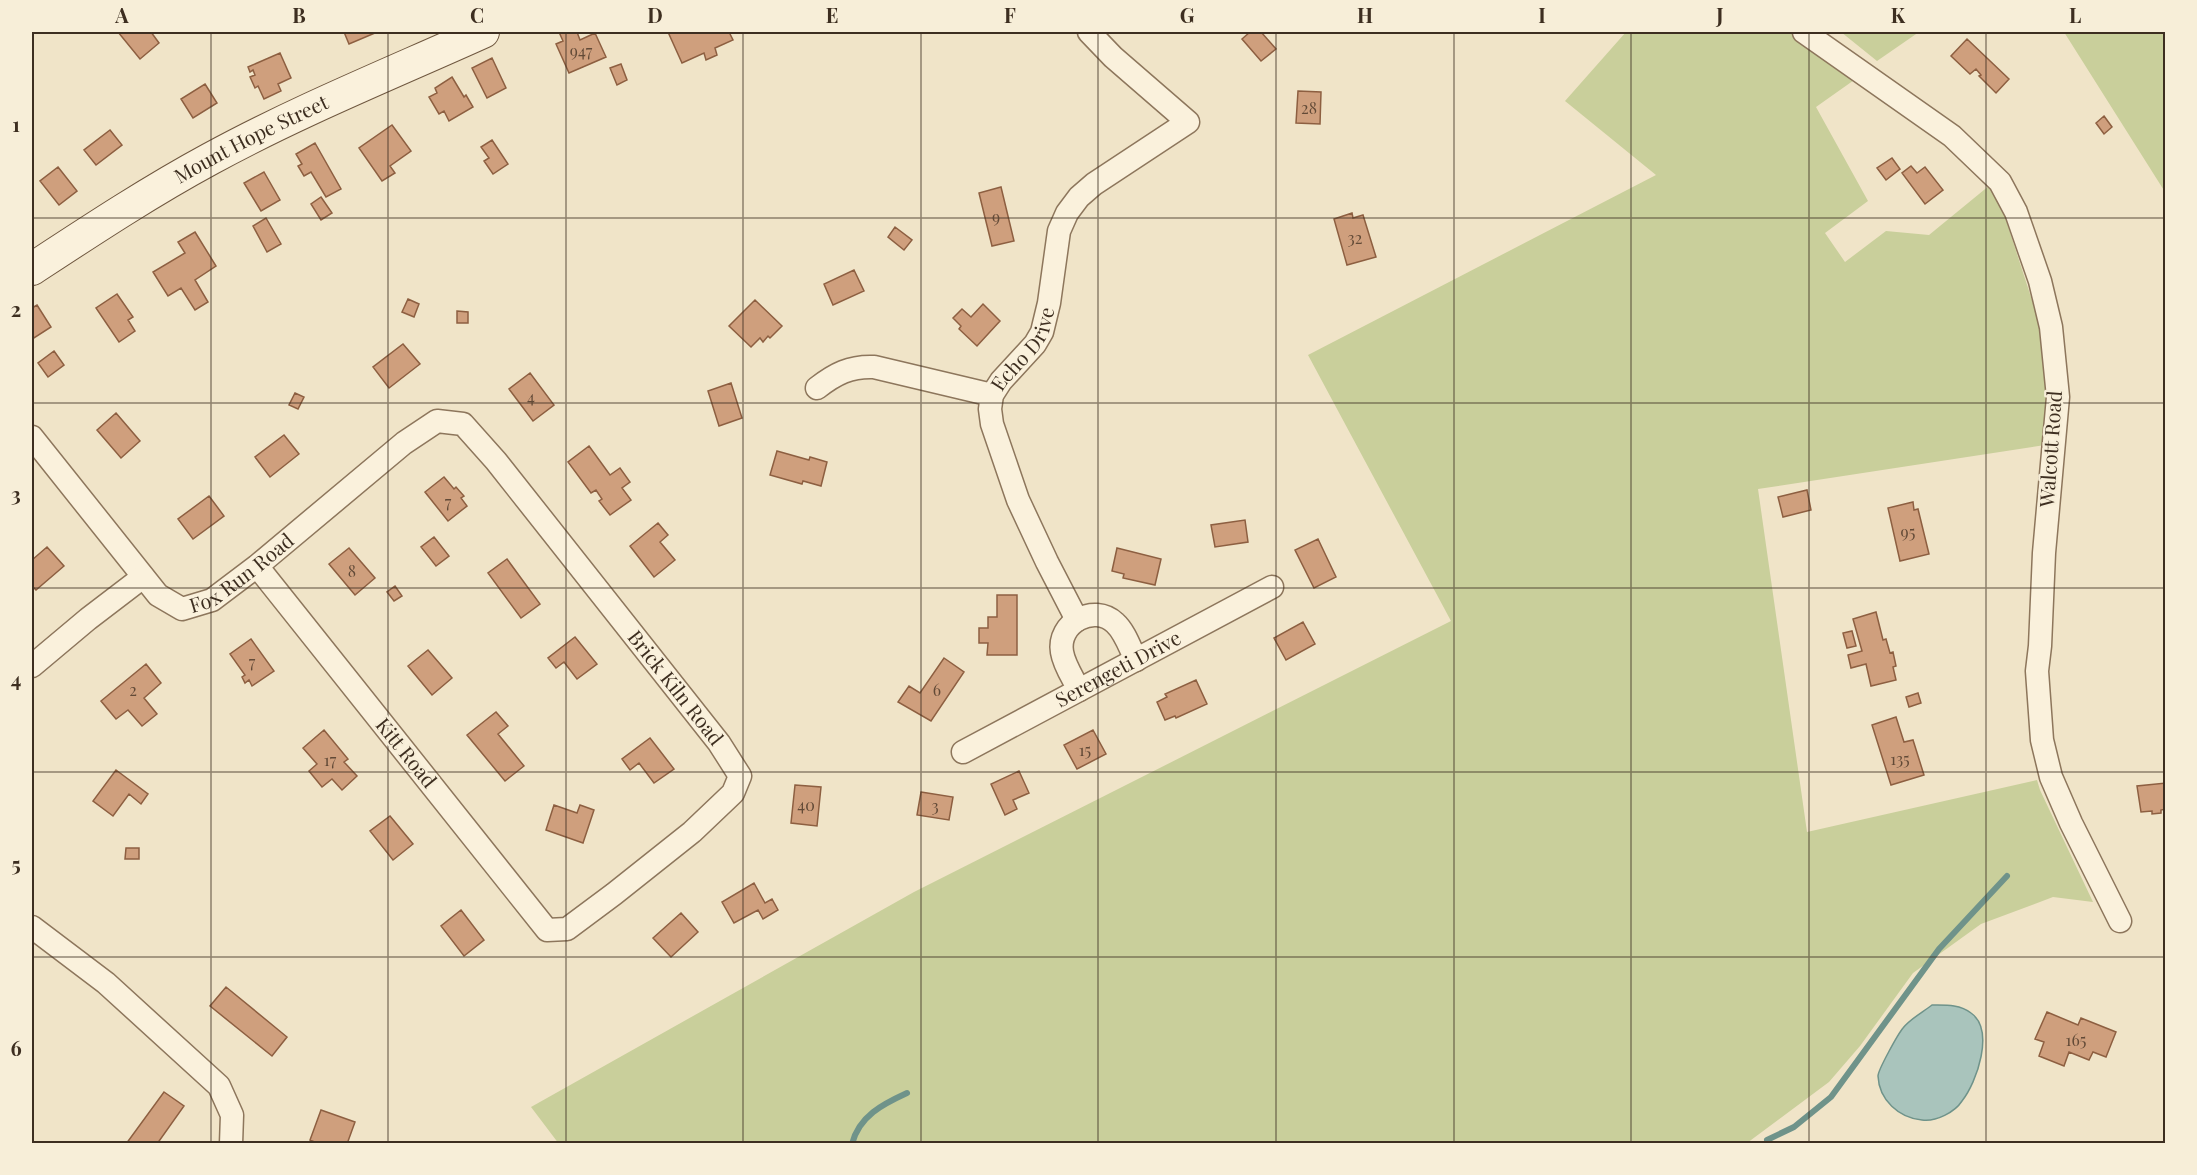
<svg xmlns="http://www.w3.org/2000/svg" width="2197" height="1175" font-family="'Playfair Display',serif">
  <style>
    .green { fill: #c9cf9b }
    .water { fill: #a9c4bc; stroke: #6f938a; stroke-width: 1.5 }
    .lines { fill: none; stroke-linecap: round; stroke-linejoin: round }
    .stream { stroke: #6f938a; stroke-width: 6 }
    .building { fill: #cf9f7d; stroke: #8d5f41; stroke-width: 1.5 }
    .street-casing { stroke: #8d765c; stroke-width: 25 }
    .secondary-casing { stroke: #6f573f; stroke-width: 34 }
    .street { stroke: #faf1dc; stroke-width: 22 }
    .secondary { stroke: #faf1dc; stroke-width: 32 }
    .grid { fill: none; stroke: #3d2e20; stroke-width: 1.5; stroke-opacity: 0.55 }
    .labels { text-anchor: middle; stroke-width: 4.5; stroke-linejoin: round; paint-order: stroke }
    .number-label { font-size: 16px; fill: #624a37 }
    .street-label { font-size: 20px; fill: #3d2e20; stroke: #f7eed8 }
    .neatline { fill: none; stroke: #3d2e20; stroke-width: 2 }
    .grid-label { font-size: 20px; text-anchor: middle; font-weight: bold; fill: #3d2e20 }
  </style>
  <rect width="100%" height="100%" fill="#f0e4c8"/>
  <path class="green" d="M 1626,32 L 1791,32 L 1857,78 L 1816,107 L 1868,201 L 1825,233 L 1845,262 L 1886,231 L 1929,235 L 1990,185 L 1997,192 L 2038,319 L 2048,373 L 2045,445 L 1758,489 L 1807,832 L 2037,780 L 2040,790 L 2093,902 L 2053,897 L 1981,924 L 1913,973 L 1860,1046 L 1829,1082 L 1747,1143 L 559,1144 L 531,1107 L 914,892 L 1451,621 L 1308,355 L 1656,175 L 1565,101 Z
    M 1841,32 L 1919,32 L 1877,61 Z
    M 2064,32 L 2165,32 L 2165,192 Z"/>
  <path class="water" d="M 1932,1005 C 1945,1005 1960,1004 1971,1013 C 1995,1030 1977,1082 1962,1101 C 1955,1112 1936,1122 1922,1120 C 1899,1118 1879,1100 1878,1076 C 1878,1070 1898,1034 1903,1028 C 1910,1019 1923,1012 1932,1005 Z"/>
  <g class="lines">
    <path class="stream" d="M 1767,1140 L 1794,1127 L 1831,1097 L 1939,949 L 2007,876
      M 852,1144 C 859,1116 883,1104 907,1093"/>
  </g>
  <path class="building" d="M 118,32 L 151,32 L 159,43 L 140,59 Z
    M 344,32 L 374,32 L 375,33 L 349,44 Z
    M 559,32 L 577,32 L 580,40 L 595,33 L 606,57 L 569,73 L 556,44 L 563,41 Z
    M 668,32 L 729,32 L 733,40 L 715,48 L 717,55 L 706,60 L 704,53 L 682,63 Z
    M 1250,32 L 1261,32 L 1276,49 L 1261,61 L 1242,39 Z
    M 1967,39 L 2009,79 L 1996,93 L 1979,76 L 1981,75 L 1976,69 L 1970,74 L 1951,56 Z
    M 280,53 L 291,78 L 278,84 L 281,91 L 264,99 L 258,86 L 255,88 L 250,77 L 255,75 L 253,70 L 250,72 L 248,67 Z
    M 492,58 L 506,88 L 487,98 L 472,68 Z
    M 621,64 L 627,80 L 617,85 L 610,68 Z
    M 452,77 L 464,97 L 466,95 L 473,107 L 449,121 L 444,111 L 439,114 L 429,97 L 437,93 L 435,88 Z
    M 205,84 L 217,103 L 193,118 L 181,99 Z
    M 1298,91 L 1321,92 L 1320,124 L 1296,123 Z
    M 2104,116 L 2112,127 L 2104,134 L 2096,123 Z
    M 392,125 L 411,151 L 390,166 L 395,173 L 382,181 L 359,148 Z
    M 110,130 L 122,145 L 96,165 L 84,150 Z
    M 492,140 L 508,164 L 493,174 L 484,161 L 489,158 L 481,147 Z
    M 315,143 L 341,189 L 326,197 L 311,172 L 304,176 L 298,166 L 302,164 L 296,154 Z
    M 1892,158 L 1900,169 L 1886,180 L 1877,168 Z
    M 1911,166 L 1917,173 L 1925,167 L 1943,190 L 1925,204 L 1902,173 Z
    M 58,167 L 77,191 L 59,205 L 40,181 Z
    M 264,172 L 280,200 L 261,211 L 244,183 Z
    M 1001,187 L 1014,241 L 992,246 L 979,193 Z
    M 321,197 L 332,213 L 321,220 L 311,204 Z
    M 1352,213 L 1353,218 L 1363,215 L 1376,257 L 1347,265 L 1334,219 Z
    M 266,218 L 281,244 L 267,252 L 253,226 Z
    M 895,227 L 912,240 L 904,250 L 888,237 Z
    M 195,232 L 216,266 L 195,280 L 208,302 L 195,310 L 181,288 L 168,296 L 153,272 L 185,253 L 178,242 Z
    M 854,270 L 864,291 L 833,305 L 824,284 Z
    M 117,294 L 133,317 L 128,320 L 135,331 L 119,342 L 96,308 Z
    M 408,299 L 419,304 L 414,317 L 402,312 Z
    M 755,300 L 782,326 L 770,338 L 768,336 L 763,342 L 760,338 L 751,347 L 729,326 Z
    M 983,304 L 1000,321 L 977,346 L 959,329 L 961,326 L 953,318 L 962,309 L 971,317 Z
    M 37,305 L 51,327 L 34,338 L 32,334 L 32,308 Z
    M 457,311 L 468,312 L 468,323 L 457,323 Z
    M 403,344 L 420,364 L 389,388 L 373,367 Z
    M 54,351 L 64,365 L 48,377 L 38,363 Z
    M 530,373 L 554,405 L 533,421 L 509,389 Z
    M 731,383 L 742,418 L 719,426 L 708,391 Z
    M 295,393 L 304,397 L 298,409 L 289,405 Z
    M 116,413 L 140,441 L 121,458 L 97,430 Z
    M 284,435 L 299,454 L 270,477 L 255,457 Z
    M 589,446 L 610,475 L 620,468 L 630,482 L 622,488 L 631,500 L 610,515 L 599,501 L 602,499 L 596,490 L 591,493 L 568,462 Z
    M 777,451 L 809,460 L 810,457 L 827,462 L 821,486 L 803,481 L 802,484 L 770,475 Z
    M 444,477 L 454,489 L 456,487 L 464,496 L 461,498 L 467,506 L 448,521 L 425,492 Z
    M 1807,490 L 1811,510 L 1783,517 L 1778,497 Z
    M 209,496 L 224,516 L 193,539 L 178,519 Z
    M 1913,502 L 1914,510 L 1918,509 L 1929,554 L 1900,561 L 1888,508 Z
    M 1245,520 L 1248,542 L 1215,547 L 1211,525 Z
    M 658,523 L 668,535 L 660,542 L 675,560 L 654,577 L 630,546 Z
    M 434,537 L 449,556 L 436,566 L 421,547 Z
    M 1318,539 L 1336,577 L 1314,588 L 1295,550 Z
    M 47,547 L 64,566 L 36,590 L 32,586 L 32,560 Z
    M 349,548 L 375,578 L 355,595 L 329,564 Z
    M 1117,548 L 1161,559 L 1155,585 L 1123,578 L 1124,574 L 1112,571 Z
    M 507,559 L 540,604 L 521,618 L 488,573 Z
    M 395,586 L 402,596 L 394,601 L 387,592 Z
    M 997,595 L 1017,595 L 1017,655 L 987,655 L 988,643 L 979,643 L 979,628 L 988,628 L 988,617 L 997,617 Z
    M 1876,612 L 1883,640 L 1886,639 L 1890,653 L 1893,652 L 1896,666 L 1893,667 L 1896,680 L 1871,686 L 1866,664 L 1851,668 L 1848,655 L 1862,651 L 1853,619 Z
    M 1303,622 L 1315,644 L 1286,660 L 1274,638 Z
    M 1852,631 L 1856,646 L 1847,648 L 1843,633 Z
    M 575,637 L 597,664 L 577,679 L 564,662 L 556,668 L 548,658 Z
    M 251,639 L 274,671 L 252,686 L 249,680 L 245,683 L 242,677 L 245,675 L 230,654 Z
    M 428,650 L 452,678 L 432,695 L 408,666 Z
    M 944,658 L 964,672 L 931,721 L 898,702 L 909,686 L 920,693 Z
    M 146,664 L 161,683 L 144,698 L 157,714 L 142,726 L 128,710 L 116,719 L 101,701 Z
    M 1196,680 L 1207,704 L 1176,718 L 1175,716 L 1165,720 L 1157,702 L 1167,697 L 1165,694 Z
    M 1918,693 L 1921,703 L 1909,707 L 1906,697 Z
    M 496,712 L 508,726 L 498,734 L 524,766 L 505,781 L 467,735 Z
    M 1896,717 L 1904,742 L 1913,740 L 1924,775 L 1891,785 L 1872,725 Z
    M 324,730 L 348,759 L 344,762 L 357,776 L 342,790 L 332,779 L 322,787 L 309,771 L 317,764 L 303,748 Z
    M 1093,730 L 1106,754 L 1077,769 L 1064,745 Z
    M 650,738 L 674,769 L 654,783 L 639,763 L 630,770 L 622,759 Z
    M 116,770 L 148,794 L 141,804 L 129,794 L 113,816 L 93,801 Z
    M 1019,771 L 1029,793 L 1013,800 L 1017,809 L 1005,815 L 991,784 Z
    M 2166,783 L 2166,809 L 2161,810 L 2161,813 L 2152,814 L 2152,811 L 2141,812 L 2137,786 Z
    M 795,785 L 821,787 L 817,826 L 791,823 Z
    M 921,792 L 953,797 L 949,820 L 917,815 Z
    M 554,805 L 577,813 L 580,805 L 594,810 L 583,843 L 546,830 Z
    M 390,816 L 413,844 L 393,860 L 370,831 Z
    M 126,848 L 139,848 L 139,859 L 125,859 Z
    M 754,883 L 765,903 L 772,899 L 778,910 L 763,919 L 758,910 L 734,923 L 722,902 Z
    M 461,910 L 484,940 L 464,956 L 441,926 Z
    M 681,913 L 698,932 L 671,957 L 653,938 Z
    M 226,987 L 287,1037 L 272,1056 L 210,1006 Z
    M 2047,1012 L 2078,1025 L 2081,1018 L 2116,1032 L 2106,1057 L 2093,1052 L 2089,1060 L 2069,1052 L 2064,1066 L 2039,1056 L 2044,1042 L 2035,1039 Z
    M 164,1092 L 184,1106 L 157,1144 L 126,1144 Z
    M 321,1110 L 355,1122 L 347,1144 L 319,1144 L 310,1140 Z"/>
  <g class="lines">
    <g class="street-casing">
      <g id="street">
        <path d="M 1804,32 L 1952,136 L 2000,182 L 2016,212 L 2040,281 L 2051,327 L 2058,397 L 2044,553 L 2040,646 L 2037,671 L 2042,740 L 2051,777 L 2071,823 L 2120,921"/>
        <path d="M 817,388 C 835,374 850,366 874,367 L 992,395"/>
        <path id="s1" d="M 32,437 L 158,595 L 182,609 L 212,600 L 257,566 L 404,443 L 437,421 L 463,424 L 496,461 L 719,743 L 740,776 L 733,793 L 692,832 L 614,894 L 567,929 L 547,930 L 257,566"/>
        <path id="s2" d="M 1077,620 L 1047,562 L 1018,500 L 992,424 L 990,409 L 992,395 L 1001,381 L 1035,344 L 1042,332 L 1049,303 L 1059,231 L 1067,213 L 1079,197 L 1094,184 L 1188,122 L 1113,57 L 1089,32"/>
        <path d="M 32,666 L 88,619 L 143,577"/>
        <path d="M 1079,690 C 1073,678 1064,665 1062,652 C 1057,623 1094,603 1115,623 C 1125,632 1130,648 1136,660"/>
        <path id="s3" d="M 963,752 L 1272,587"/>
        <path d="M 32,927 L 106,983 L 219,1086 L 232,1115 L 231,1144"/>
      </g>
    </g>
    <g class="secondary-casing">
      <g id="secondary">
        <path id="s4" d="M 32,269 C 90,231 149,192 210,159 C 298,111 392,73 483,32"/>
      </g>
    </g>
    <use href="#street" class="street"/>
    <use href="#secondary" class="secondary"/>
  </g>
  <path class="grid" d="M 211,32 L 211,1144M 388,32 L 388,1144M 566,32 L 566,1144M 743,32 L 743,1144M 921,32 L 921,1144M 1098,32 L 1098,1144M 1276,32 L 1276,1144M 1454,32 L 1454,1144M 1631,32 L 1631,1144M 1809,32 L 1809,1144M 1986,32 L 1986,1144M 32,218 L 2166,218M 32,403 L 2166,403M 32,588 L 2166,588M 32,772 L 2166,772M 32,957 L 2166,957"/>
  <g class="labels">
    <g class="number-label">
      <text x="581" y="57">947</text>
      <text x="1309" y="114">28</text>
      <text x="996" y="223">9</text>
      <text x="1355" y="244">32</text>
      <text x="531" y="403">4</text>
      <text x="448" y="508">7</text>
      <text x="1908" y="538">95</text>
      <text x="352" y="577">8</text>
      <text x="252" y="668">7</text>
      <text x="133" y="696">2</text>
      <text x="937" y="696">6</text>
      <text x="1085" y="756">15</text>
      <text x="1900" y="765">135</text>
      <text x="330" y="766">17</text>
      <text x="806" y="811">40</text>
      <text x="935" y="812">3</text>
      <text x="2076" y="1046">165</text>
    </g>
    <g class="street-label">
      <text dy="7" stroke="none"><textPath href="#s4" startOffset="255">Mount Hope Street</textPath></text>
      <text dy="7" stroke="none"><textPath href="#s2" startOffset="300">Echo Drive</textPath></text>
      <text transform="translate(2051 449) rotate(-86)" y="7">Walcott Road</text>
      <text dy="7" stroke="none"><textPath href="#s1" startOffset="300">Fox Run Road</textPath></text>
      <text dy="7" stroke="none"><textPath href="#s3" startOffset="176">Serengeti Drive</textPath></text>
      <text dy="7" stroke="none"><textPath href="#s1" startOffset="914">Brick Kiln Road</textPath></text>
      <text transform="translate(406 753) rotate(51)" y="7">Kitt Road</text>
    </g>
  </g>
  <rect width="2197" height="1175" fill="none" stroke="#f7eed8" stroke-width="66"/>
  <rect x="33" y="33" width="2131" height="1109" class="neatline"/>
  <g class="grid-label">
    <text x="122" y="23">A</text>
    <text x="299" y="23">B</text>
    <text x="477" y="23">C</text>
    <text x="655" y="23">D</text>
    <text x="832" y="23">E</text>
    <text x="1010" y="23">F</text>
    <text x="1187" y="23">G</text>
    <text x="1365" y="23">H</text>
    <text x="1542" y="23">I</text>
    <text x="1720" y="23">J</text>
    <text x="1898" y="23">K</text>
    <text x="2075" y="23">L</text>
    <text x="16" y="132">1</text>
    <text x="16" y="317">2</text>
    <text x="16" y="502">3</text>
    <text x="16" y="687">4</text>
    <text x="16" y="872">5</text>
    <text x="16" y="1056">6</text>
  </g>
</svg>
